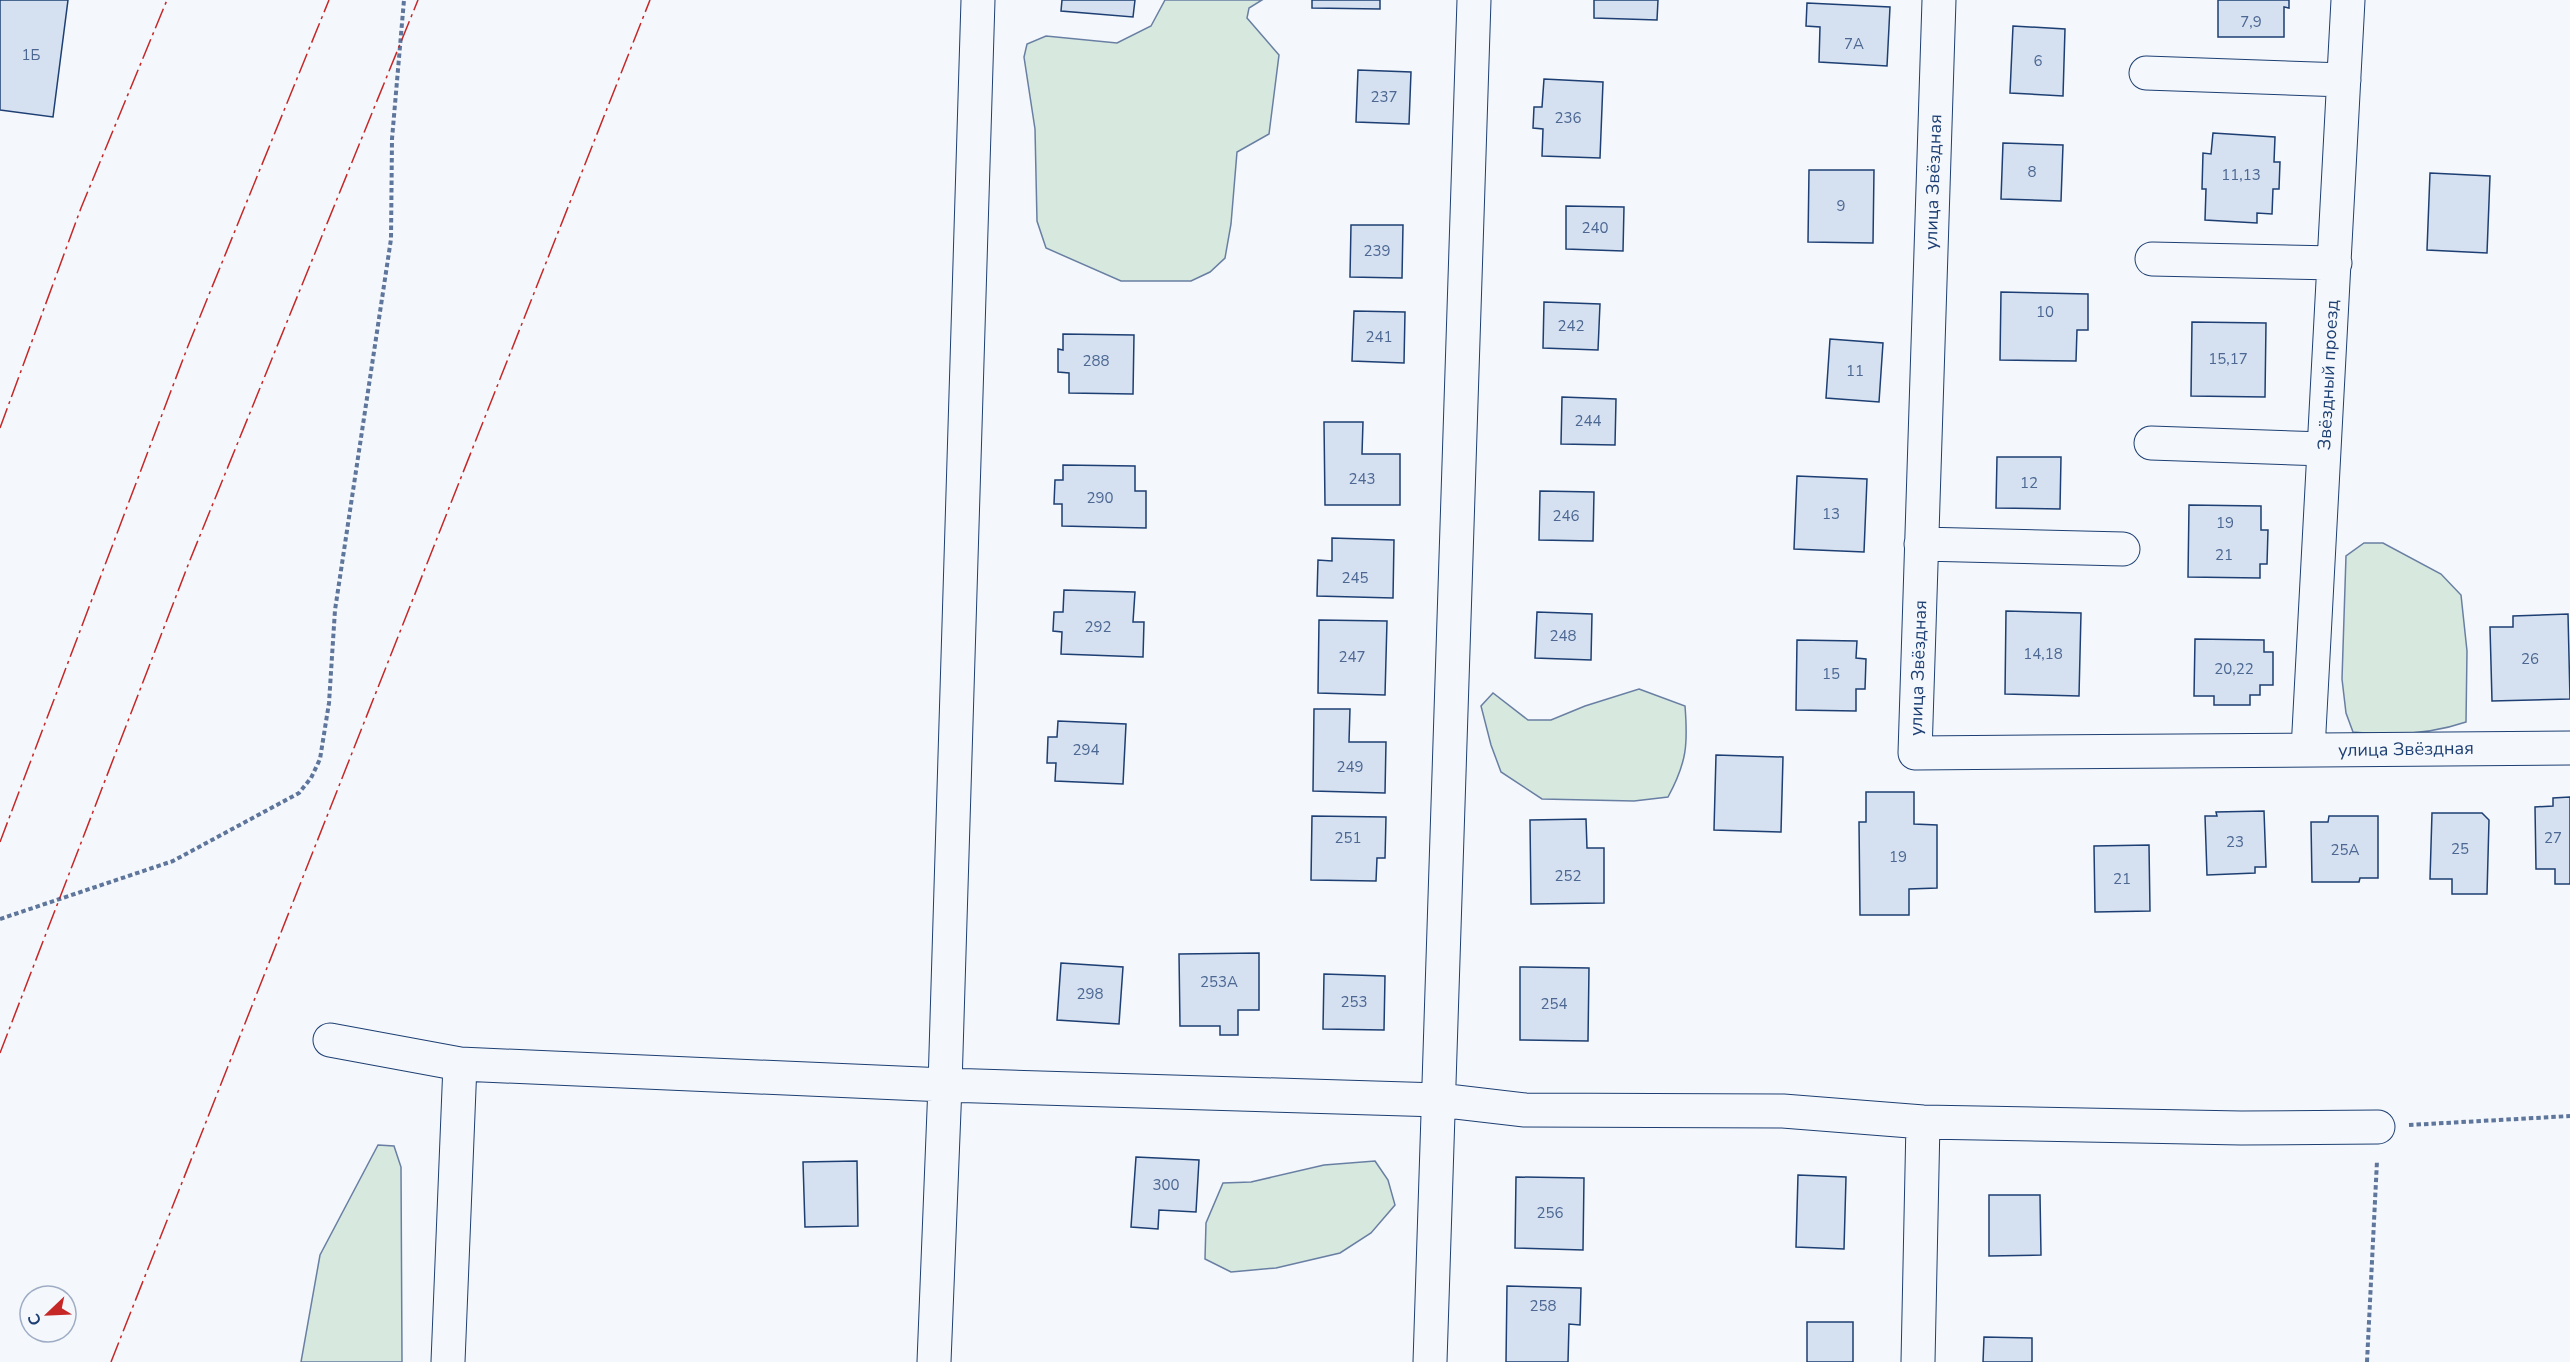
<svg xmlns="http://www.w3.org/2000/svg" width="2570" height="1362" font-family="'Nunito Sans',sans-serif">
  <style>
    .green { fill: #d7e8df; stroke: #687fa3; stroke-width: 1.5 }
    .building { fill: #d5e0f0; stroke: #1d3f73; stroke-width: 1.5 }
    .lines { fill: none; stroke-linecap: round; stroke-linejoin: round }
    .minor-casing { stroke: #1d3f73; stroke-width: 35 }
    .path { stroke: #5e769c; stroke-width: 4; stroke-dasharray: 4.5 3; stroke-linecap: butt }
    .minor { stroke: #f4f7fb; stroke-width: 33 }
    .power { stroke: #c62828; stroke-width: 1.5; stroke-dasharray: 21 4.5 3 4.5; stroke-linecap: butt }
    .labels { text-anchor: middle; stroke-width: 4.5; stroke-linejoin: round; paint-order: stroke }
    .number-label { font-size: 15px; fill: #4b6792 }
    .street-label { font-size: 18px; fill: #1d3f73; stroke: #f4f7fb }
  </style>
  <rect width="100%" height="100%" fill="#f4f7fb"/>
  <path class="green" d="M 1165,0 L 1262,0 L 1249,8 L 1247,18 L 1279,55 L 1269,134 L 1237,152 L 1231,224 L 1225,258 L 1210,272 L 1191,281 L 1121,281 L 1046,248 L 1037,221 L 1035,129 L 1024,57 L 1027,44 L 1046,36 L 1117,43 L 1151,26 Z
    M 2364,543 L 2383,543 L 2441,574 L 2461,595 L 2467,651 L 2466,722 C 2431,734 2390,736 2353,732 L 2346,713 L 2342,679 L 2346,556 Z
    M 1639,689 L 1685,706 C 1688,744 1687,762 1668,797 L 1634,801 L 1542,799 L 1501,772 L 1491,745 L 1481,706 L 1493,693 L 1528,720 L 1551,720 L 1585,706 Z
    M 378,1145 L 394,1146 L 401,1167 L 402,1362 L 301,1362 L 320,1255 Z
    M 1375,1161 L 1388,1180 L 1395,1205 L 1371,1233 L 1340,1253 L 1276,1268 L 1231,1272 L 1205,1259 L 1206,1223 L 1223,1183 L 1251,1182 L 1324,1165 Z"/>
  <path class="building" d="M 0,0 L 68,0 L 53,117 L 0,110 Z
    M 1062,0 L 1135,0 L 1133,17 L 1061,11 Z
    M 1312,0 L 1380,0 L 1380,9 L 1312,8 Z
    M 1594,0 L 1658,0 L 1657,20 L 1594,18 Z
    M 2218,0 L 2289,0 L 2289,8 L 2284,7 L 2284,37 L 2218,37 Z
    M 1807,3 L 1890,7 L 1887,66 L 1819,62 L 1820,27 L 1806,26 Z
    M 2013,26 L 2065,29 L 2063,96 L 2010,93 Z
    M 1358,70 L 1411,72 L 1409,124 L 1356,122 Z
    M 1544,79 L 1603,82 L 1600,158 L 1542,156 L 1543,129 L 1533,128 L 1534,107 L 1542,107 Z
    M 2213,133 L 2275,137 L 2274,162 L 2280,162 L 2279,189 L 2273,189 L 2272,214 L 2257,213 L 2257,223 L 2205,220 L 2206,189 L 2202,189 L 2203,153 L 2211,154 Z
    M 2003,143 L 2063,145 L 2061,201 L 2001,199 Z
    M 1809,170 L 1874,170 L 1873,243 L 1808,242 Z
    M 2430,173 L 2490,176 L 2487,253 L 2427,250 Z
    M 1566,206 L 1624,207 L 1623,251 L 1566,249 Z
    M 1351,225 L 1403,225 L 1402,278 L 1350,277 Z
    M 2001,292 L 2088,294 L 2088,330 L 2077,330 L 2076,361 L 2000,360 Z
    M 1544,302 L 1600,304 L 1598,350 L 1543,348 Z
    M 1354,311 L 1405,312 L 1404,363 L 1352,361 Z
    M 2192,322 L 2266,323 L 2265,397 L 2191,396 Z
    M 1063,334 L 1134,335 L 1133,394 L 1069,393 L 1069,373 L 1058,372 L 1058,349 L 1063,350 Z
    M 1830,339 L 1883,343 L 1879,402 L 1826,398 Z
    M 1562,397 L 1616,399 L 1615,445 L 1561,444 Z
    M 1324,422 L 1363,422 L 1362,454 L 1400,454 L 1400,505 L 1325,505 Z
    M 1997,457 L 2061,457 L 2060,509 L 1996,508 Z
    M 1063,465 L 1135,466 L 1135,491 L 1146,491 L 1146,528 L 1062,526 L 1062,504 L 1054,504 L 1055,480 L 1063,480 Z
    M 1797,476 L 1867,479 L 1864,552 L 1794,549 Z
    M 1540,491 L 1594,492 L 1593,541 L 1539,540 Z
    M 2189,505 L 2261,506 L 2261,530 L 2268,530 L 2267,564 L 2260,564 L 2260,578 L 2188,577 Z
    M 1332,538 L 1394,540 L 1393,598 L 1317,596 L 1318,560 L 1332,561 Z
    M 1064,590 L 1135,592 L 1133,622 L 1144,622 L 1143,657 L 1061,654 L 1062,632 L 1053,631 L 1054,612 L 1063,612 Z
    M 2006,611 L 2081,613 L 2079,696 L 2005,694 Z
    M 1537,612 L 1592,614 L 1591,660 L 1535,658 Z
    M 2568,614 L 2570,699 L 2492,701 L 2490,627 L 2513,627 L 2513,616 Z
    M 1319,620 L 1387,621 L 1385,695 L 1318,693 Z
    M 2195,639 L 2264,640 L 2264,652 L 2273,652 L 2273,685 L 2260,685 L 2260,695 L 2250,695 L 2250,705 L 2214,705 L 2214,696 L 2194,696 Z
    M 1797,640 L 1857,641 L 1856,658 L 1866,659 L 1865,689 L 1856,689 L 1856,711 L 1796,710 Z
    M 1314,709 L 1350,709 L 1349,742 L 1386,742 L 1385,793 L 1313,791 Z
    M 1058,721 L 1126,724 L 1123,784 L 1055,781 L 1056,763 L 1047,763 L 1048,737 L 1057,737 Z
    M 1716,755 L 1783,757 L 1781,832 L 1714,830 Z
    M 1866,792 L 1914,792 L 1914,824 L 1937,825 L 1937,888 L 1909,889 L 1909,915 L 1860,915 L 1859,822 L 1866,822 Z
    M 2570,797 L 2570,884 L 2555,884 L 2555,869 L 2536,869 L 2535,807 L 2553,806 L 2553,798 Z
    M 2264,811 L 2266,867 L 2255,867 L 2255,873 L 2207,875 L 2205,816 L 2217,816 L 2216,812 Z
    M 2432,813 L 2482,813 L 2489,820 L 2487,894 L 2452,894 L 2452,879 L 2430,879 Z
    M 1312,816 L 1386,817 L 1385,858 L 1377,858 L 1376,881 L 1311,880 Z
    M 2329,816 L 2378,816 L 2378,878 L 2360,878 L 2359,882 L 2312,882 L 2311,822 L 2328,822 Z
    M 1586,819 L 1587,848 L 1604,848 L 1604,903 L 1531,904 L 1530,820 Z
    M 2149,845 L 2150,911 L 2095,912 L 2094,846 Z
    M 1259,953 L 1259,1010 L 1238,1010 L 1238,1035 L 1220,1035 L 1220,1026 L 1180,1026 L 1179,954 Z
    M 1061,963 L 1123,967 L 1119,1024 L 1057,1020 Z
    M 1520,967 L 1589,968 L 1588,1041 L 1520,1040 Z
    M 1324,974 L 1385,976 L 1384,1030 L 1323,1029 Z
    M 1136,1157 L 1199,1160 L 1196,1212 L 1159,1210 L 1158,1229 L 1131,1227 Z
    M 857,1161 L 858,1226 L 805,1227 L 803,1162 Z
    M 1798,1175 L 1846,1177 L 1844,1249 L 1796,1247 Z
    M 1516,1177 L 1584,1178 L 1583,1250 L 1515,1248 Z
    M 1989,1195 L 2040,1195 L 2041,1255 L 1989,1256 Z
    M 1507,1286 L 1581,1288 L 1580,1325 L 1569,1324 L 1568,1362 L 1506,1362 Z
    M 1807,1322 L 1853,1322 L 1853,1362 L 1807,1362 Z
    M 1984,1337 L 2032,1338 L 2032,1362 L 1983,1362 Z"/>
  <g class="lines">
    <g class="minor-casing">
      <path id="minor" d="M 1939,0 L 1915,753 L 2570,748
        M 2146,73 L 2344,80
        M 2152,259 L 2335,263
        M 2151,443 L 2324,449
        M 1921,544 L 2123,549
        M 2308,750 L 2348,0
        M 330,1040 L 460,1064 L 945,1085 L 1439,1100 L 1525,1110 L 1783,1111 L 1923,1122 L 2241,1128 L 2378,1127
        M 448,1362 L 460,1064
        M 934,1362 L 945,1085 L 978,0
        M 1430,1362 L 1474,0
        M 1918,1362 L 1923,1122"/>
    </g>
    <path class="path" d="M 0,919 L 173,861 L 299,793 L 311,778 L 320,759 L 329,703 L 335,610 L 391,239 L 392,139 L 404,0
      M 2409,1125 L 2570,1116
      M 2367,1362 L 2377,1161"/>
    <use href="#minor" class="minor"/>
    <path class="power" d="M 0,428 L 81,208 L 167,0
      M 0,842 L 188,346 L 329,0
      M 0,1053 L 190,560 L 418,0
      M 111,1362 L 650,0"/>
  </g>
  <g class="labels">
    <g class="number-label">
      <text x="2251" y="27">7,9</text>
      <text x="1854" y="49">7А</text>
      <text x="31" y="60">1Б</text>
      <text x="2038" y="66">6</text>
      <text x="1384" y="102">237</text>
      <text x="1568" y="123">236</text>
      <text x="2032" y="177">8</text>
      <text x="2241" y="180">11,13</text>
      <text x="1841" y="211">9</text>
      <text x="1595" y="233">240</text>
      <text x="1377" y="256">239</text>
      <text x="2045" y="317">10</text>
      <text x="1571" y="331">242</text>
      <text x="1379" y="342">241</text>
      <text x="2228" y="364">15,17</text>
      <text x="1096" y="366">288</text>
      <text x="1855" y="376">11</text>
      <text x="1588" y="426">244</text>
      <text x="1362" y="484">243</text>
      <text x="2029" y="488">12</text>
      <text x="1100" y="503">290</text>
      <text x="1831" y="519">13</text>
      <text x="1566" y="521">246</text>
      <text x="2225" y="528">19</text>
      <text x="2224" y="560">21</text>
      <text x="1355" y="583">245</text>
      <text x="1098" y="632">292</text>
      <text x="1563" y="641">248</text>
      <text x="2043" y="659">14,18</text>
      <text x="1352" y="662">247</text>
      <text x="2530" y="664">26</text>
      <text x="2234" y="674">20,22</text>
      <text x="1831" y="679">15</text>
      <text x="1086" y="755">294</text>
      <text x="1350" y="772">249</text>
      <text x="1348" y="843">251</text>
      <text x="2553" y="843">27</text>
      <text x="2235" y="847">23</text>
      <text x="2460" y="854">25</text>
      <text x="2345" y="855">25А</text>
      <text x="1898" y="862">19</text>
      <text x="1568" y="881">252</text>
      <text x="2122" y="884">21</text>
      <text x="1219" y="987">253А</text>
      <text x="1090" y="999">298</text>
      <text x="1354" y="1007">253</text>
      <text x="1554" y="1009">254</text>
      <text x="1166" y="1190">300</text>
      <text x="1550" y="1218">256</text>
      <text x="1543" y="1311">258</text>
    </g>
    <g class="street-label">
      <text transform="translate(1933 182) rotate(-88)" y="6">улица Звёздная</text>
      <text transform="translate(2328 375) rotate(-87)" y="6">Звёздный проезд</text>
      <text transform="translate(1918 668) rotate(-88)" y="6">улица Звёздная</text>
      <text transform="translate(2406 749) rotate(-1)" y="6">улица Звёздная</text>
    </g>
  </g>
  <g transform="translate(48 1314) rotate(247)"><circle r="28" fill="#f4f7fb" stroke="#9eadc5" stroke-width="1.5"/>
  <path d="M0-4.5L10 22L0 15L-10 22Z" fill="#c62828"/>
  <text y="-9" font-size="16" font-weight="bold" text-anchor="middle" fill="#1d3f73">С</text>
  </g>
</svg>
